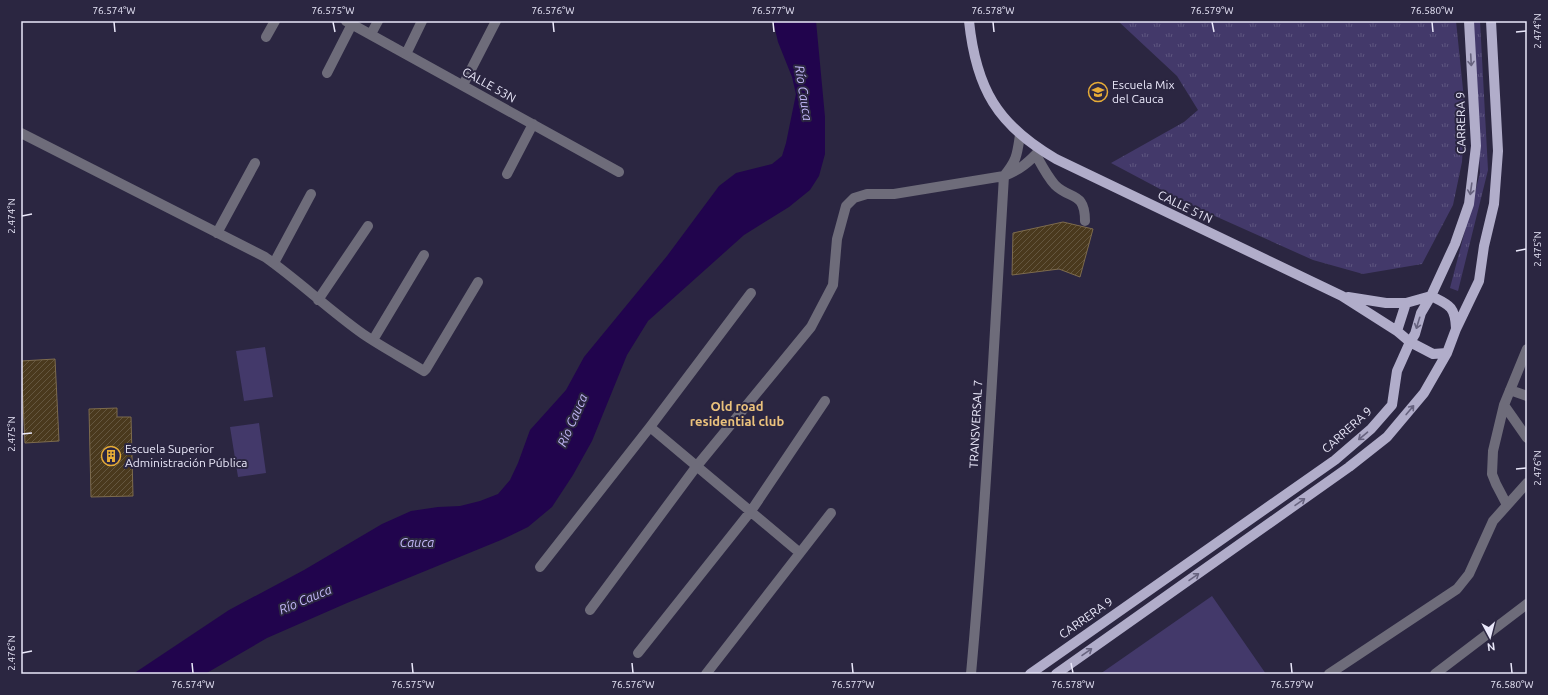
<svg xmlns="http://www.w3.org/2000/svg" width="1548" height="695" font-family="Ubuntu,sans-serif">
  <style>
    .grass { fill: url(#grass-tufts) }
    .pitch { fill: #43396a }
    .water { fill: #21044d }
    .building { fill: url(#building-hatch); stroke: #7d6b4d }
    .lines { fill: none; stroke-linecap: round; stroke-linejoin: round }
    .minor { stroke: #6e6c7a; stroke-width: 10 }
    .major { stroke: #b1adca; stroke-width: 10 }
    .oneway { stroke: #67637f }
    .ticks { fill: none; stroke: #eae8fa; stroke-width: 1.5 }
    .labels { text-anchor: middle; stroke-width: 4; stroke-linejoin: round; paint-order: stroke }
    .street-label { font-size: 12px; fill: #eae8fa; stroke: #2b2641 }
    .poi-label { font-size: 12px; fill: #eae8fa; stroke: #2b2641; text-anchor: start }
    .water-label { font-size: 13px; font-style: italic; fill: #c1b7f6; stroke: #2b2641 }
    .neighbourhood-label { font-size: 13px; font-weight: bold; fill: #ebc27c; stroke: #2b2641 }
    .neatline { fill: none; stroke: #eae8fa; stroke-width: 1.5 }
    .ticks-label { font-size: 10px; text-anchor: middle; fill: #eae8fa }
  </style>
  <defs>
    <pattern id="grass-tufts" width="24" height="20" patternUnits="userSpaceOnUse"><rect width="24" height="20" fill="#43396a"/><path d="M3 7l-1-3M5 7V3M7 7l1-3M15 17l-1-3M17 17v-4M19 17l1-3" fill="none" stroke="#5e5680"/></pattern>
    <pattern id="building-hatch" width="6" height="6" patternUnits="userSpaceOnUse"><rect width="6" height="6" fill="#4a391d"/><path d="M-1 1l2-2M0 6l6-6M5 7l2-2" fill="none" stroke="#64563f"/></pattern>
  </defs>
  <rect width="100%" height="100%" fill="#2b2641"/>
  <path class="grass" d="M 1118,21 L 1456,21 L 1465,109 L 1462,162 L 1453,205 L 1422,264 L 1363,274 L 1313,260 L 1206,212 L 1160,189 L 1111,163 L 1184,122 L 1198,110 L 1177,76 Z
    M 1473,21 L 1480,21 L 1488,170 L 1458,291 L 1450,288 L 1480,173 Z"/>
  <path class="pitch" d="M 265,347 L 273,397 L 244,401 L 236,351 Z
    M 259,423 L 266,473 L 238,477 L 230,427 Z
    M 1212,596 L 1266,674 L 1100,674 Z"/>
  <path class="water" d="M 773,21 L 816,21 L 825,117 L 825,154 L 819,176 L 810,190 L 789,207 L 744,235 L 648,321 L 627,355 L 592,441 L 573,475 L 552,507 L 528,527 L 501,540 L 347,603 L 267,638 L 205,674 L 133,674 L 229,610 L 304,570 L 382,524 L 411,511 L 438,507 L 460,506 L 480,501 L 498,494 L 510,480 L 518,463 L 530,430 L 566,390 L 584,357 L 667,256 L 719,186 L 736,173 L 772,164 L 782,156 L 786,143 L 796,94 L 792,77 L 778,42 Z"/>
  <path class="building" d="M 1063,222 L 1093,229 L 1080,277 L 1059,269 L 1012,275 L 1013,233 Z
    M 55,359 L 59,441 L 25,443 L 21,361 Z
    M 117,408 L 117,417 L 131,417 L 133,496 L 91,497 L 89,409 Z"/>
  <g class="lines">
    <path class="minor" d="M 346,21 L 619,172
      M 371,34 L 378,21
      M 266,37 L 275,21
      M 406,54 L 422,21
      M 327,73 L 352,24
      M 463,85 L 496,21
      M 21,133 L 265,257 C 299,281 329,310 363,334 C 382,347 403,358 424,371 L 426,369 L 478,282
      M 1036,155 C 1042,166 1047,176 1055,185 C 1070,200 1085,191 1085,221
      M 507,174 L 533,124
      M 1004,176 C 1017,160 1017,155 1020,135
      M 217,233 L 255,163
      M 274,263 L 311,194
      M 318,300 L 368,226
      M 373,340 L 424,255
      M 1510,390 L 1527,396
      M 1504,405 L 1527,438
      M 650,427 L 800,553
      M 1507,505 L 1496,484 L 1492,474 L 1493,451 L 1504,405 L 1527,349
      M 540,567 L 650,427 L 751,293
      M 590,610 L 696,467 L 811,327 L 833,285 L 837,239 L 846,206 L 854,198 L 867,194 L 894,194 L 1004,176 C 1020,170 1029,162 1040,150
      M 638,653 L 751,511 L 825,401
      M 706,674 L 831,513
      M 971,674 C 986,508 994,342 1004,176
      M 1329,674 L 1457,589 L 1469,574 L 1493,521 L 1527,483
      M 1435,674 L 1527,604"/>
    <path class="major" d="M 969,21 C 976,88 997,125 1056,159 L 1342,296 L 1397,331 L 1410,342 L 1433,354 L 1447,353
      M 1348,297 L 1386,303 L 1406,303 L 1431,296 C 1449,305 1455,306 1456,328
      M 1397,331 L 1406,303
      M 1030,674 L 1335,460 L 1371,429 L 1392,405 L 1397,371 L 1410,342 L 1415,334 L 1421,313 L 1431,296 L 1455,244 L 1469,204 L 1476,146 L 1469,21
      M 1056,674 L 1349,467 L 1387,437 L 1424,393 L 1447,353 L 1456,329 L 1479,281 L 1484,246 L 1494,204 L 1498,151 L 1491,21"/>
  </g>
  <defs><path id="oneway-shaft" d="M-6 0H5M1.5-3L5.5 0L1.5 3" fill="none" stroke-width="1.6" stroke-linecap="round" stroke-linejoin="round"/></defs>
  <g class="oneway">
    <use href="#oneway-shaft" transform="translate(1471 60) rotate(87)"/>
    <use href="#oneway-shaft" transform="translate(1471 189) rotate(98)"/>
    <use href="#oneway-shaft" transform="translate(1418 323) rotate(107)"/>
    <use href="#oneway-shaft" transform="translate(1410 410) rotate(-50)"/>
    <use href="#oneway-shaft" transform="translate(1363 436) rotate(140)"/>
    <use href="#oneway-shaft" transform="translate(1300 502) rotate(-35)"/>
    <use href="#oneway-shaft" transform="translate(1194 577) rotate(-35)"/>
    <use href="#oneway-shaft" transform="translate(1087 652) rotate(-35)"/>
  </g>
  <path class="ticks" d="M 114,22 L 115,32M 333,22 L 335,32M 553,22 L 554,32M 773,22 L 774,32M 993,22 L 994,32M 1212,22 L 1214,32M 1432,22 L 1433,32M 1516,32 L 1526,31M 22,216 L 32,214M 1516,251 L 1526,249M 22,434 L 32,433M 1516,469 L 1526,468M 22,653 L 32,651M 192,663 L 193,673M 412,663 L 413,673M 632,663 L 633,673M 852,663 L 853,673M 1071,663 L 1073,673M 1291,663 L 1292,673M 1511,663 L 1512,673"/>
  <defs>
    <g id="school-ring" transform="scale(1)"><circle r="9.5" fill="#2b2641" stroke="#e7ac37" stroke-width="1.5"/><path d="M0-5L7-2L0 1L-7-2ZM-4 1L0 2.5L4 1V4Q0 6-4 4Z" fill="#e7ac37"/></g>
    <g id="building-ring" transform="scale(1)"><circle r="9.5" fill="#2b2641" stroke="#e7ac37" stroke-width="1.5"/><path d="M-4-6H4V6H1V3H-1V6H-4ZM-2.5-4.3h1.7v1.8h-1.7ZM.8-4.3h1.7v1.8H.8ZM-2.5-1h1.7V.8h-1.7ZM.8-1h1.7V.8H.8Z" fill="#e7ac37"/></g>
  </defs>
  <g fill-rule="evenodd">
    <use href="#school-ring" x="1098" y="92"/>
    <use href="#building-ring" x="111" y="456"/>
  </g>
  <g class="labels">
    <g class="street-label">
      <text transform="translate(489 85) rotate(29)" y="4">CALLE 53N</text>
      <text transform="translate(1461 123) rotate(-91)" y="4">CARRERA 9</text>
      <text transform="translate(1185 207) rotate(26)" y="4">CALLE 51N</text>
      <text transform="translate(976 424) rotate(-87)" y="4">TRANSVERSAL 7</text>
      <text transform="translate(1347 430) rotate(-42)" y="4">CARRERA 9</text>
      <text transform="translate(1086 618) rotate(-35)" y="4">CARRERA 9</text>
    </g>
    <g class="poi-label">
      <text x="1112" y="89">Escuela Mix<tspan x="1112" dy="14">del Cauca</tspan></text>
      <text x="125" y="453">Escuela Superior<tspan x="125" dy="14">Administración Pública</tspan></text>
    </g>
    <g class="water-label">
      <text transform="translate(804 93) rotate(81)" y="5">Río Cauca</text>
      <text transform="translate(572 420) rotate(-66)" y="5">Río Cauca</text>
      <text x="417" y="547">Cauca</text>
      <text transform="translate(305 599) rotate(-23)" y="5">Río Cauca</text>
    </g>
    <g class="neighbourhood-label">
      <text x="737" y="411">Old road<tspan x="737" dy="15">residential club</tspan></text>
    </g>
  </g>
  <rect width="1548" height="695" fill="none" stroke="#2b2641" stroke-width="44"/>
  <g transform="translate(1490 637) rotate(173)" stroke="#2b2641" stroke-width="3" paint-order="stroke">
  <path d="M0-3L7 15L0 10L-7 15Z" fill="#eae8fa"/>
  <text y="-6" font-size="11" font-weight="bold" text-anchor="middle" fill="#eae8fa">N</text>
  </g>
  <rect x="22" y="22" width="1504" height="651" class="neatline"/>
  <g class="ticks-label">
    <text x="114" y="14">76.574°W</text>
    <text x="333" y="14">76.575°W</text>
    <text x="553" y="14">76.576°W</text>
    <text x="773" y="14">76.577°W</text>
    <text x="993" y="14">76.578°W</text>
    <text x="1212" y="14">76.579°W</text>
    <text x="1432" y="14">76.580°W</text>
    <text transform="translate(1537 31) rotate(-90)" y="4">2.474°N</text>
    <text transform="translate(11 216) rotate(-90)" y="4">2.474°N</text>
    <text transform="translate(1537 249) rotate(-90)" y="4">2.475°N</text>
    <text transform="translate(11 434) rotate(-90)" y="4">2.475°N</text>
    <text transform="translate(1537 468) rotate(-90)" y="4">2.476°N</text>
    <text transform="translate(11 653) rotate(-90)" y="4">2.476°N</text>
    <text x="193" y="688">76.574°W</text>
    <text x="413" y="688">76.575°W</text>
    <text x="633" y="688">76.576°W</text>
    <text x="853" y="688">76.577°W</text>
    <text x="1073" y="688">76.578°W</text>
    <text x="1292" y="688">76.579°W</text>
    <text x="1512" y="688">76.580°W</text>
  </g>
</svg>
